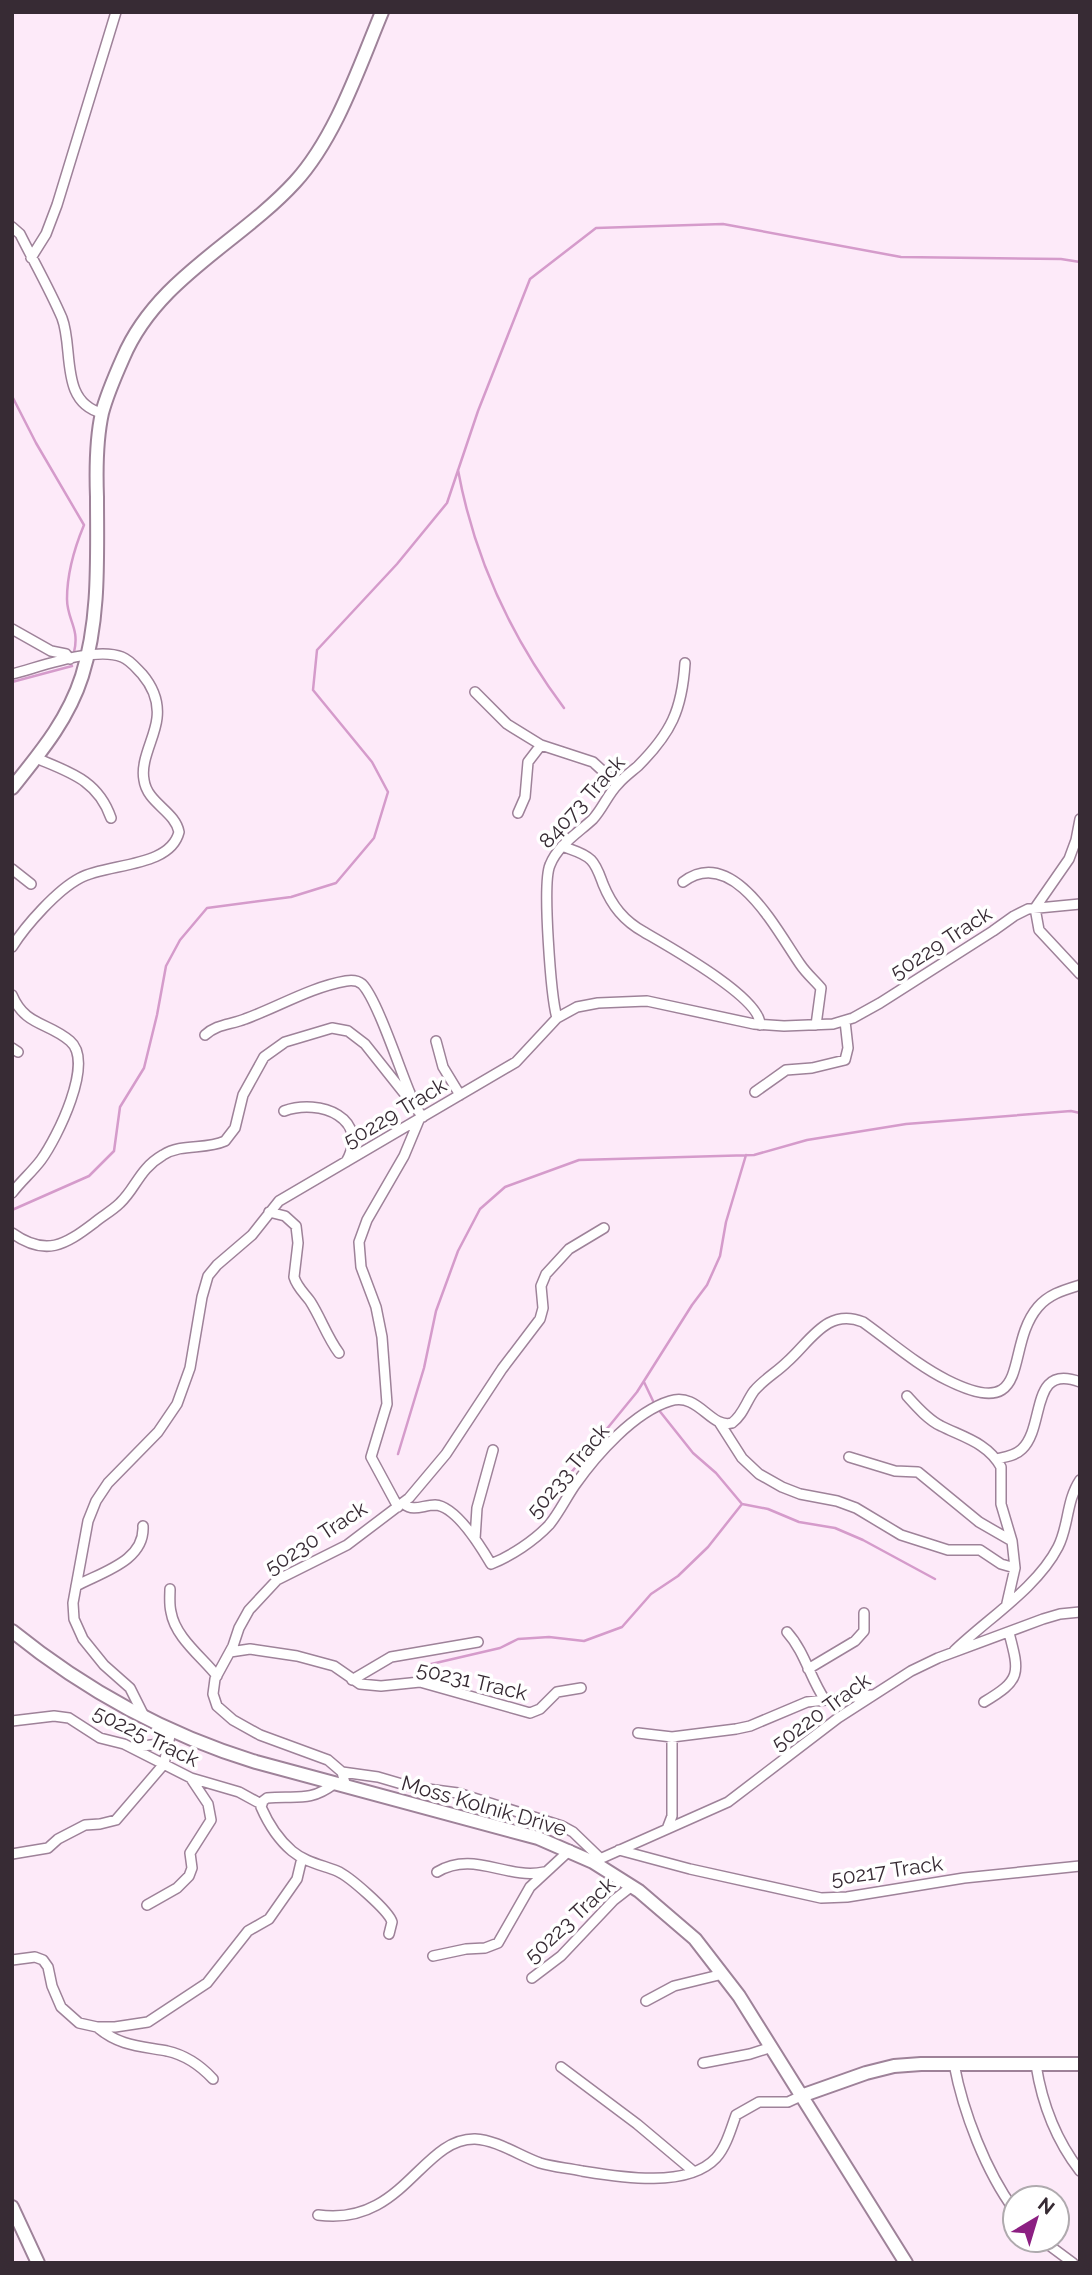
<svg xmlns="http://www.w3.org/2000/svg" width="1092" height="2275" font-family="Raleway,sans-serif">
  <style>
    .lines { fill: none; stroke-linecap: round; stroke-linejoin: round }
    .stream { stroke: #d59bcb; stroke-width: 2.5 }
    .street-casing { stroke: #9e8299; stroke-width: 12 }
    .secondary-casing { stroke: #9e8299; stroke-width: 16 }
    .street { stroke: #fff; stroke-width: 9 }
    .secondary { stroke: #fff; stroke-width: 12 }
    .labels { text-anchor: middle; stroke-width: 7; stroke-linejoin: round; paint-order: stroke }
    .street-label { font-size: 21px; fill: #372b34; stroke: #fff }
  </style>
  <rect width="100%" height="100%" fill="#fdeaf9"/>
  <g class="lines">
    <path class="stream" d="M 12,396 L 36,443 L 84,525 C 74,549 67,573 67,599 C 67,620 80,628 74,652
      M 458,470 C 474,557 511,637 564,708
      M 12,682 L 72,666
      M 12,1210 L 89,1176 L 114,1151 L 120,1107 L 144,1068 L 157,1015 L 166,966 L 180,940 L 207,908 L 291,897 L 336,883 L 374,838 L 388,792 L 372,762 L 313,690 L 317,650 L 397,564 L 447,503 L 478,411 L 530,279 L 596,228 L 723,224 L 901,257 L 1061,259 L 1080,262
      M 644,1382 L 654,1403
      M 658,1409 L 693,1453 L 716,1473 L 742,1504 L 768,1509 L 799,1522 L 835,1528 L 863,1540 L 935,1579
      M 398,1454 L 424,1368 L 436,1311 L 458,1251 L 480,1209 L 505,1187 L 579,1160 L 754,1155 L 807,1140 L 906,1124 L 1071,1111 L 1080,1113
      M 534,1518 L 637,1392 L 692,1305 L 707,1285 L 720,1256 L 726,1222 L 746,1155
      M 427,1665 L 500,1648 L 518,1639 L 549,1637 L 584,1641 L 622,1627 L 651,1594 L 678,1576 L 708,1547 L 742,1504"/>
    <g class="street-casing">
      <path id="street" d="M 12,227 L 20,234 C 34,262 50,290 62,318 C 74,349 59,402 102,413
        M 31,258 L 46,234 L 57,205 L 116,12
        M 12,629 L 51,651 L 66,654 L 70,659
        M 12,674 C 40,667 95,646 122,657 C 130,660 136,668 142,674 C 153,687 159,701 157,718 C 155,738 140,760 144,780 C 147,803 175,811 179,832 C 170,868 108,863 80,878 C 57,890 26,925 12,947
        M 475,692 L 507,724 L 541,745 L 593,762 L 617,784
        M 36,758 C 69,772 98,780 111,818
        M 518,813 L 525,797 L 528,762 L 541,745
        M 1080,819 L 1076,840 L 1069,859 L 1035,908 L 1039,930 L 1080,974
        M 562,846 C 571,850 583,852 591,860 C 597,866 600,876 603,884 C 612,906 624,921 644,932 C 668,946 762,998 760,1025
        M 12,869 L 31,884
        M 683,882 C 733,844 777,931 800,964 C 806,973 814,980 821,988 L 816,1025
        M 12,995 C 25,1026 48,1022 70,1041 C 95,1062 57,1138 41,1160 C 32,1172 21,1181 12,1193
        M 557,1018 C 551,997 542,883 550,865 C 558,845 578,833 593,819 C 603,808 608,794 618,784 C 624,777 631,772 638,766 C 671,733 682,710 685,663
        M 205,1035 C 217,1024 230,1025 245,1019 C 278,1007 311,987 346,981 C 352,980 357,980 362,984 C 377,999 400,1070 410,1093
        M 436,1041 L 443,1067 L 460,1095
        M 12,1048 L 18,1052
        M 755,1092 L 786,1070 L 812,1068 L 845,1060 L 848,1048 L 845,1021
        M 284,1111 C 320,1098 371,1118 346,1162
        M 269,1212 L 285,1216 L 296,1226 L 298,1243 L 294,1277 C 297,1287 304,1293 310,1301 C 321,1318 327,1337 339,1353
        M 12,1233 C 46,1257 65,1245 94,1223 C 102,1216 112,1211 120,1203 C 136,1188 139,1169 163,1155 C 182,1143 205,1150 225,1141 L 235,1128 L 243,1095 L 264,1057 L 285,1042 L 332,1028 L 348,1031 L 365,1044 L 423,1117
        M 907,1396 C 916,1406 928,1420 941,1426 C 963,1437 988,1443 1001,1467 L 1001,1504 L 1012,1541 L 1015,1568 L 1007,1603
        M 719,1422 L 742,1458 L 759,1474 L 782,1487 L 800,1494 L 837,1501 L 856,1508 L 901,1535 L 948,1550 L 980,1550 L 1001,1564 L 1015,1568
        M 849,1457 L 895,1471 L 918,1472 L 979,1522 L 1012,1541
        M 996,1459 C 1005,1457 1015,1456 1022,1449 C 1046,1426 1029,1363 1080,1382
        M 404,1504 C 414,1512 423,1505 435,1505 C 456,1506 481,1547 491,1564 C 511,1556 534,1541 549,1525 C 559,1513 566,1498 575,1485 C 596,1455 634,1412 670,1401 C 699,1392 710,1429 732,1423 C 743,1415 746,1402 754,1391 C 763,1380 777,1372 787,1362 C 810,1342 827,1307 863,1322 C 891,1342 917,1365 947,1380 C 1035,1424 1003,1348 1038,1307 C 1049,1294 1064,1290 1080,1285
        M 398,1507 L 371,1457 L 387,1404 L 382,1337 L 376,1307 L 361,1267 L 359,1242 L 367,1220 L 404,1156 L 419,1120
        M 475,1539 L 477,1508 L 493,1450
        M 76,1586 C 102,1572 145,1561 143,1526
        M 170,1589 C 170,1596 169,1604 171,1612 C 175,1637 202,1657 217,1676
        M 787,1632 C 805,1652 810,1678 825,1700
        M 954,1651 C 987,1619 1037,1588 1058,1547 C 1069,1526 1066,1501 1080,1480
        M 230,1652 L 250,1649 L 297,1656 L 334,1666 L 360,1684 L 381,1686 L 420,1682 L 530,1713 L 540,1709 L 557,1692 L 581,1688
        M 808,1669 L 855,1641 L 864,1631 L 864,1613
        M 352,1680 L 391,1657 L 478,1642
        M 984,1702 C 1021,1680 1020,1674 1009,1633
        M 145,1718 L 130,1688 L 104,1665 L 83,1639 L 74,1619 L 73,1603 L 88,1521 L 96,1501 L 108,1483 L 158,1432 L 177,1404 L 190,1368 L 202,1297 L 208,1276 L 217,1265 L 252,1235 L 279,1201 L 516,1062 L 557,1018 L 577,1007 L 598,1003 L 647,1001 L 754,1024 L 784,1026 L 833,1024 L 853,1018 L 880,1003 L 993,931 L 1014,916 L 1028,909 L 1080,904
        M 12,1721 L 54,1716 L 69,1718 L 100,1738 L 124,1744 L 191,1778 L 239,1792 L 261,1804
        M 638,1733 L 672,1737 L 736,1729 L 750,1726 L 807,1702 L 872,1695
        M 133,1747 L 169,1743
        M 342,1772 L 378,1777 L 412,1787 L 458,1793 L 562,1826 L 573,1832 L 600,1858
        M 334,1784 C 309,1803 295,1795 267,1798 L 263,1801 L 261,1807 C 268,1823 279,1840 292,1851 C 305,1862 322,1865 337,1871 C 349,1876 389,1911 392,1922 L 389,1934
        M 346,1787 L 342,1772 L 328,1760 L 260,1735 L 233,1720 L 217,1706 L 213,1694 L 215,1679 L 233,1646 L 239,1628 L 249,1610 L 277,1580 L 347,1545 L 409,1498 L 446,1454 L 502,1369 L 540,1319 L 543,1308 L 541,1286 L 546,1274 L 569,1249 L 604,1228
        M 667,1829 L 672,1816 L 672,1737
        M 619,1850 L 690,1869 L 821,1898 L 847,1897 L 964,1878 L 1080,1866
        M 12,1854 L 48,1848 L 58,1839 L 85,1825 L 100,1824 L 116,1820 L 164,1764 L 171,1731
        M 593,1862 L 728,1802 L 838,1718 L 911,1671 L 938,1658 L 1043,1619 L 1060,1614 L 1080,1612
        M 437,1872 C 474,1850 506,1880 544,1872
        M 147,1905 L 177,1888 L 189,1876 L 192,1868 L 190,1853 L 211,1820 L 208,1804 L 192,1780
        M 433,1956 L 466,1949 L 485,1948 L 498,1943 L 530,1887 L 570,1850
        M 12,1960 L 35,1957 L 43,1960 L 48,1967 L 52,1986 L 61,2007 L 79,2023 L 97,2027 L 115,2027 L 148,2022 L 207,1983 L 248,1931 L 269,1919 L 297,1879 L 302,1858
        M 532,1978 L 561,1956 L 614,1900 L 632,1886
        M 646,2001 L 674,1986 L 723,1974
        M 97,2027 C 119,2046 140,2046 167,2051 C 185,2055 201,2066 213,2079
        M 703,2063 L 750,2054 L 772,2047
        M 954,2064 C 963,2112 986,2172 1015,2211
        M 1036,2065 C 1042,2103 1056,2140 1080,2171
        M 561,2067 L 637,2124 L 693,2171
        M 318,2215 C 403,2227 421,2138 475,2139 C 497,2140 520,2156 540,2163 C 553,2167 568,2168 582,2171 C 619,2177 687,2189 716,2158 C 726,2147 731,2129 736,2115 L 759,2102 L 788,2102 L 801,2096
        M 1042,2240 L 1073,2263"/>
    </g>
    <g class="secondary-casing">
      <path id="secondary" d="M 12,788 C 40,753 68,720 82,676 C 100,619 97,557 97,497 C 96,469 96,440 102,413 C 107,394 115,376 123,358 C 157,278 239,243 295,182 C 336,137 359,67 382,12
        M 12,1631 C 85,1690 167,1735 256,1762 L 538,1838 L 593,1862 L 639,1891 L 695,1939 L 739,1996 L 906,2263
        M 801,2096 L 866,2073 L 894,2066 L 921,2064 L 1080,2064
        M 12,2207 L 38,2263"/>
    </g>
    <use href="#street" class="street"/>
    <use href="#secondary" class="secondary"/>
  </g>
  <g class="labels">
    <g class="street-label">
      <text transform="translate(582 802) rotate(-48)" y="7">84073 Track</text>
      <text transform="translate(941 943) rotate(-33)" y="7">50229 Track</text>
      <text transform="translate(395 1113) rotate(-31)" y="7">50229 Track</text>
      <text transform="translate(568 1471) rotate(-50)" y="7">50233 Track</text>
      <text transform="translate(316 1538) rotate(-33)" y="7">50230 Track</text>
      <text transform="translate(472 1681) rotate(13)" y="7">50231 Track</text>
      <text transform="translate(821 1712) rotate(-36)" y="7">50220 Track</text>
      <text transform="translate(146 1736) rotate(26)" y="7">50225 Track</text>
      <text transform="translate(484 1806) rotate(16)" y="7">Moss Kolnik Drive</text>
      <text transform="translate(887 1871) rotate(-8)" y="7">50217 Track</text>
      <text transform="translate(570 1920) rotate(-43)" y="7">50223 Track</text>
    </g>
  </g>
  <rect width="1092" height="2275" fill="none" stroke="#372b34" stroke-width="28"/>
  <g transform="translate(1036 2219) rotate(38)"><circle r="33" fill="#ffffff" stroke="#afaaae" stroke-width="2"/>
  <path d="M0-5L12 26L0 18L-12 26Z" fill="#8c1f82"/>
  <text y="-10" font-size="19" font-weight="bold" text-anchor="middle" fill="#372b34">N</text>
  </g>
</svg>
